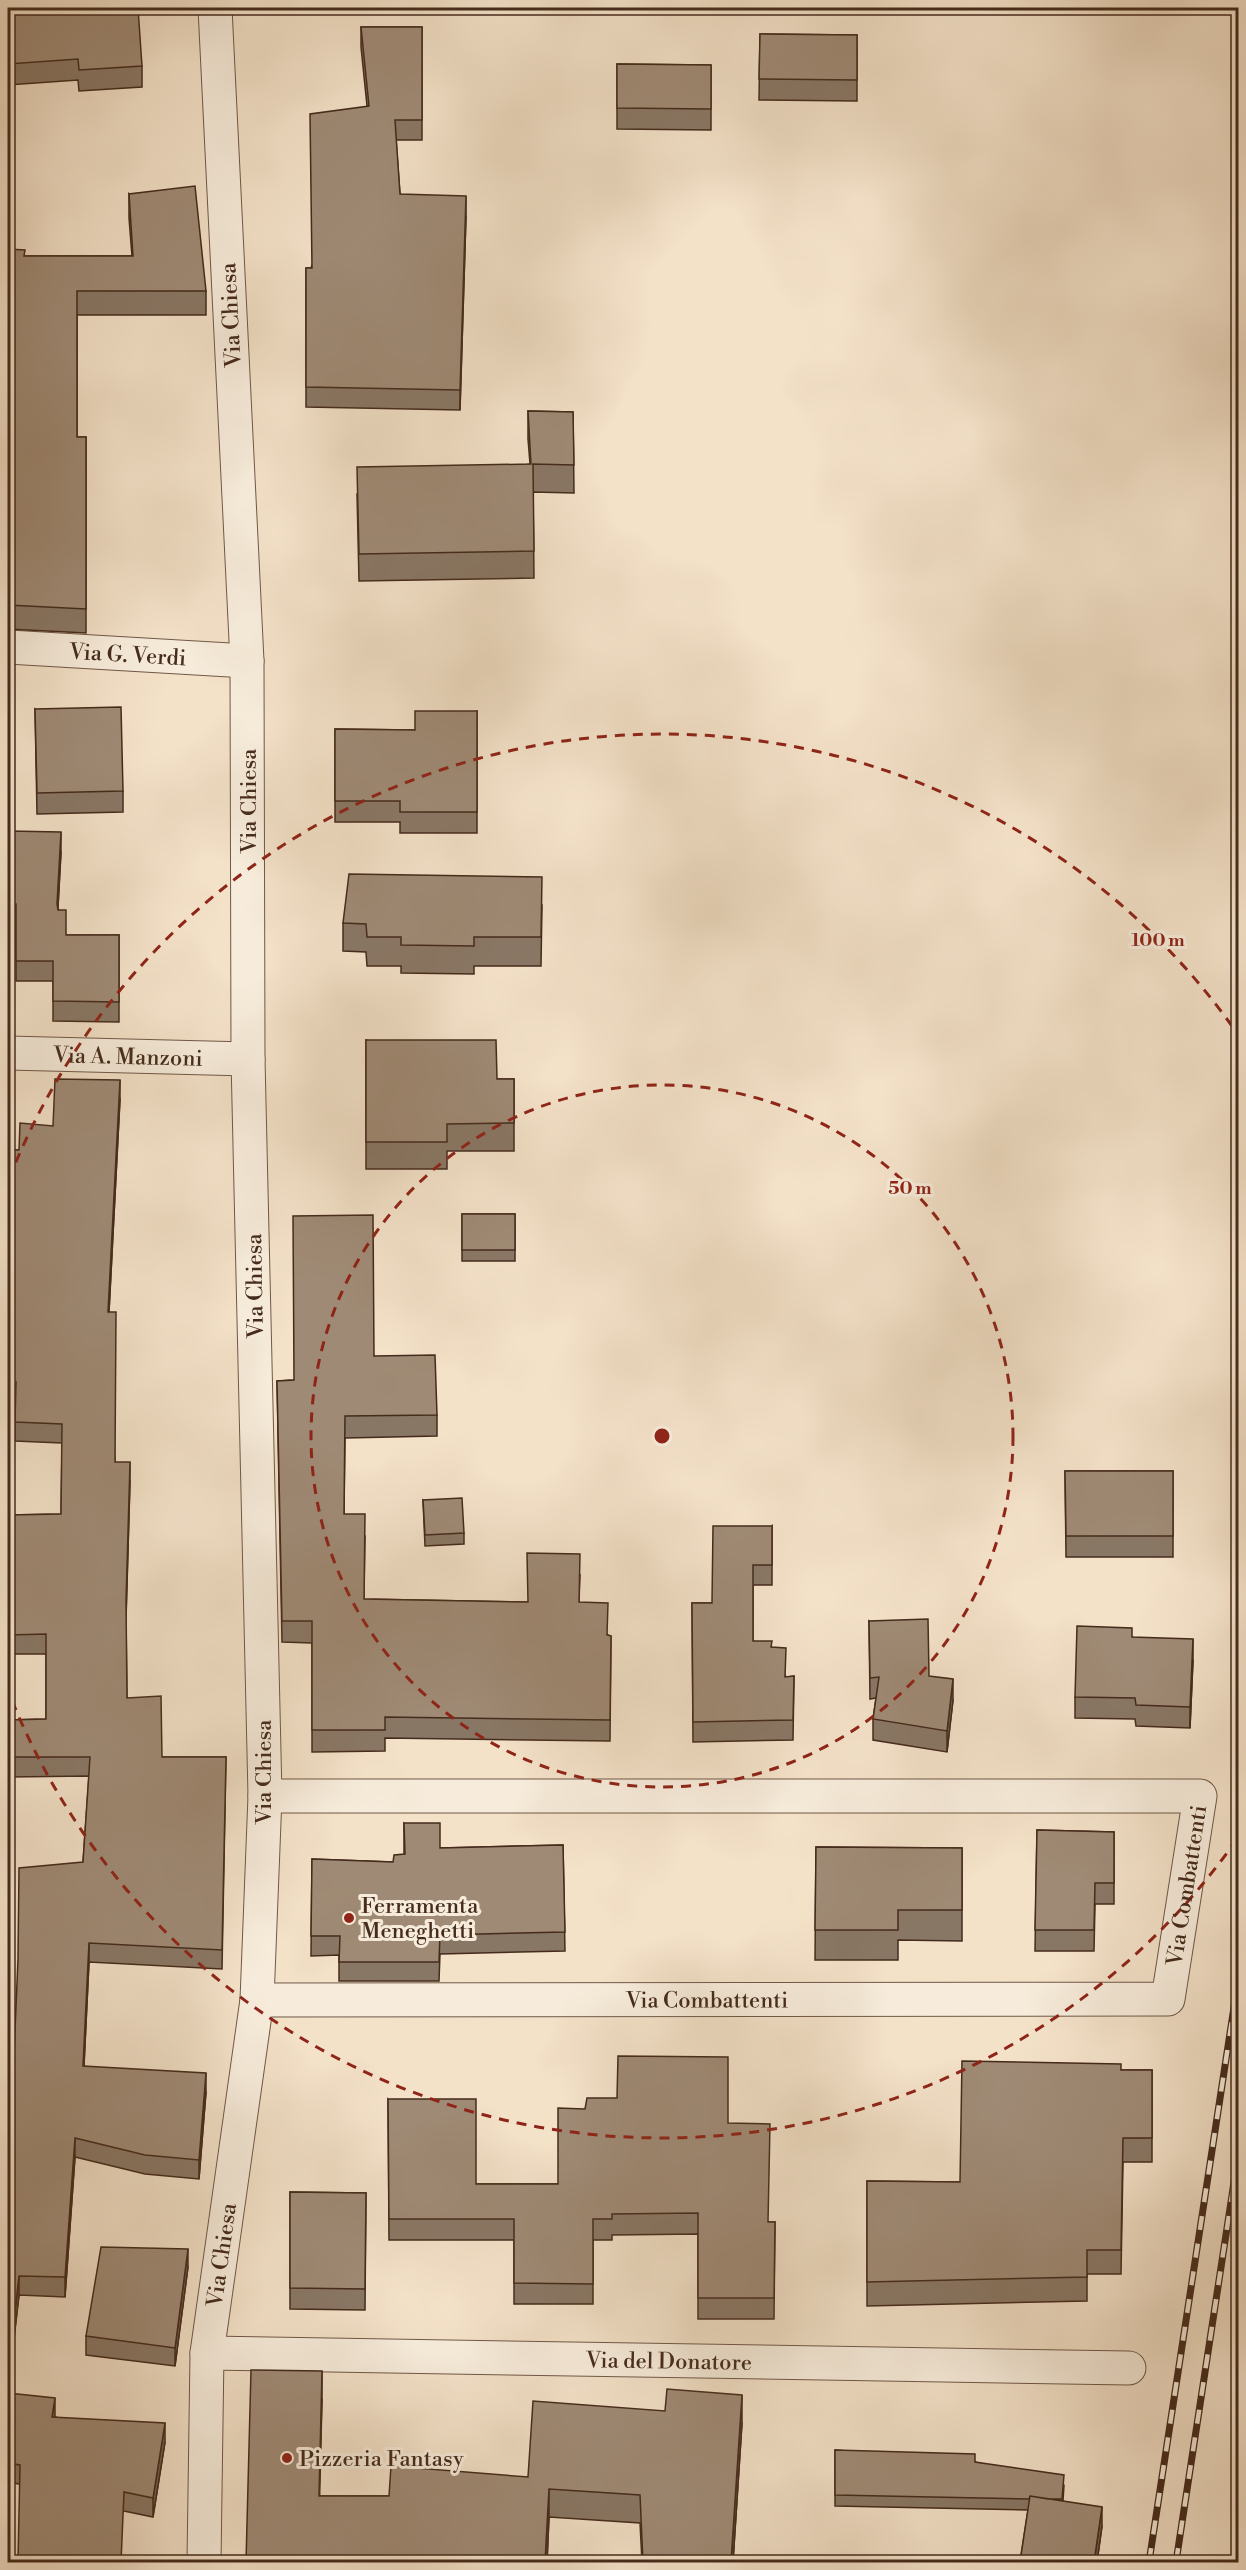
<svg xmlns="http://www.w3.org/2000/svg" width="1246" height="2570" font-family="'Libre Bodoni',serif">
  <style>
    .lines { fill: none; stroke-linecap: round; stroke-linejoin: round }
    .minor-casing { stroke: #705847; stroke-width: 35 }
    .minor { stroke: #f7ecdb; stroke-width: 33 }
    .rail-casing { stroke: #452b1c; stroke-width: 7 }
    .rail { stroke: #f7ecdb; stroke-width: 4.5; stroke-dasharray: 14; stroke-linecap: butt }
    .wall { fill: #897765; stroke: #452b1c; stroke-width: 1.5 }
    .shaded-wall { fill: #6f6152; stroke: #452b1c; stroke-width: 1.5 }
    .building { fill: #9f8a75; stroke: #452b1c; stroke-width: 1.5 }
    .ring { fill: none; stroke: #8f2418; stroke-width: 3; stroke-dasharray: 10 8 }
    .poi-dot { fill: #8f2418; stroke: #f7ecdb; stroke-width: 2 }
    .labels { text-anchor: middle; stroke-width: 6; stroke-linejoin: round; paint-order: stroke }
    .street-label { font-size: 22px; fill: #452b1c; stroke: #f7ecdb }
    .poi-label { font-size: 22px; fill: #452b1c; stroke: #f7ecdb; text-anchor: start }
    .centre { fill: #8f2418; stroke: #f7ecdb; stroke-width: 3 }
    .ring-label { font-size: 18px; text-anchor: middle; font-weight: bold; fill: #8f2418; stroke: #f7ecdb; stroke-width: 6; stroke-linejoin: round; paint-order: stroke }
  </style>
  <rect width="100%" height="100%" fill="#f3e1c8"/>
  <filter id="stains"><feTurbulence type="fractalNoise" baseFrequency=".00333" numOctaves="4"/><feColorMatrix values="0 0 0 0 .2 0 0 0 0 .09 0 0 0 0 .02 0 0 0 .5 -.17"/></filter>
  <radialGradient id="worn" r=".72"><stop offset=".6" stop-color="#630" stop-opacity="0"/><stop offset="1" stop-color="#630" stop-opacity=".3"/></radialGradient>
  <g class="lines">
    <g class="minor-casing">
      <g id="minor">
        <path id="s1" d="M 8,647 L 247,661"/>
        <path id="s2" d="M 8,1053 L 248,1059"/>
        <path id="s3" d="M 257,2000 L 1168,1999 L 1200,1796 L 265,1796"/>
        <path id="s4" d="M 207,2353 L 1129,2368"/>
        <path id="s5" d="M 204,2562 L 207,2353 L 257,2000 L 265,1796 L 248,1059 L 247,661 L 215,8"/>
      </g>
    </g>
    <use href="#minor" class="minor"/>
    <g class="rail-casing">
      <path id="rail" d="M 1149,2562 L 1238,1981
        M 1176,2562 L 1238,2156"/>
    </g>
    <use href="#rail" class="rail"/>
  </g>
  <path class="wall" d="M 8,8 L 142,66 L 142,87 L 79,91 L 78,80 L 8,85 Z
    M 361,27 L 422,27 L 422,140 L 396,140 L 400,194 L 466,216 L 460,410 L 306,407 L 306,268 L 311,268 L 367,106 L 361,47 Z
    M 760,34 L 857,35 L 857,101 L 759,100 Z
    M 617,64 L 711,65 L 711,130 L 617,129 Z
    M 129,194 L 206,291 L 206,315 L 77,315 L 77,437 L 86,437 L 86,633 L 8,629 L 25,256 L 132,256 L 129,218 Z
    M 528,411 L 573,412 L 574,493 L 533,492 L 534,578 L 359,581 L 357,494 L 530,464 L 528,439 Z
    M 35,709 L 123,791 L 123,812 L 37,814 Z
    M 477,711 L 477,833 L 400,833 L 400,822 L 335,822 L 335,729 L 415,730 Z
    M 8,831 L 61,852 L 58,908 L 66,935 L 119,935 L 119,1022 L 53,1021 L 53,981 L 16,981 L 16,924 L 8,924 Z
    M 542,905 L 541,966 L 474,966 L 474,974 L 401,973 L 401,966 L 367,966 L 366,952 L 343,951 L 343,923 Z
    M 366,1040 L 497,1079 L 514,1079 L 514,1151 L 447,1151 L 447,1169 L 366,1169 Z
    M 120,1099 L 109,1312 L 115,1462 L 130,1481 L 126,1617 L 127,1698 L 162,1757 L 226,1757 L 222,1969 L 89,1962 L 84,2066 L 206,2092 L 199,2179 L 145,2174 L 75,2157 L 65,2297 L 19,2295 L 8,2390 L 8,2101 L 12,2101 L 83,1862 L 89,1776 L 8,1777 L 8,1720 L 46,1719 L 46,1654 L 8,1654 L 8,1515 L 61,1514 L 62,1443 L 15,1441 L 15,1401 L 8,1401 L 8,1150 L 19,1150 L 53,1126 Z
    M 462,1214 L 515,1214 L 515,1261 L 462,1261 Z
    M 374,1356 L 437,1415 L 437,1436 L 345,1438 L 344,1514 L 365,1536 L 364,1599 L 528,1602 L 580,1575 L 579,1602 L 608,1635 L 611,1636 L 610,1741 L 385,1738 L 385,1751 L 312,1752 L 312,1643 L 282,1642 L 277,1381 L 294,1380 Z
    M 1065,1471 L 1173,1471 L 1173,1557 L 1066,1557 Z
    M 423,1500 L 464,1533 L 464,1544 L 425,1546 Z
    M 772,1526 L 772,1585 L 753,1585 L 753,1641 L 772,1647 L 786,1677 L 794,1676 L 793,1740 L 693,1742 L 692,1603 L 712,1603 Z
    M 869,1621 L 953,1700 L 947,1752 L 873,1740 L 873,1719 L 876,1698 L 870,1699 Z
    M 1132,1637 L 1193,1660 L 1190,1728 L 1136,1726 L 1135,1719 L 1075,1718 L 1075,1697 Z
    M 404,1823 L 440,1848 L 563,1845 L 565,1951 L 440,1954 L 439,1981 L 339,1981 L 339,1955 L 311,1956 L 312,1859 L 393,1862 L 404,1854 Z
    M 1037,1830 L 1114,1832 L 1114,1904 L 1095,1904 L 1094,1951 L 1035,1951 Z
    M 816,1847 L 962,1848 L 962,1941 L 898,1940 L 898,1960 L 815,1960 Z
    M 1121,2070 L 1152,2070 L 1152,2162 L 1123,2162 L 1121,2274 L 1087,2274 L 1087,2301 L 867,2306 L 867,2181 L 960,2182 Z
    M 388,2099 L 476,2184 L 558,2184 L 728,2123 L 768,2222 L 775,2222 L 774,2319 L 698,2319 L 698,2234 L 612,2235 L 612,2240 L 593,2240 L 593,2304 L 514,2304 L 514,2240 L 389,2240 Z
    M 290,2192 L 366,2193 L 365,2310 L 290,2309 Z
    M 188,2267 L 175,2366 L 86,2355 L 86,2336 Z
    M 8,2393 L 55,2417 L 165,2442 L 153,2517 L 124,2511 L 19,2484 L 8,2482 Z
    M 322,2399 L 319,2496 L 389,2496 L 528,2477 L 742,2423 L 733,2562 L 642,2562 L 640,2523 L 549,2517 L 547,2562 L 246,2562 Z
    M 835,2450 L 975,2462 L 1064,2485 L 1063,2501 L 1102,2526 L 1097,2562 L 1020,2562 L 1028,2510 L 835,2506 Z"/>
  <path class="shaded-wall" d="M 466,196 L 466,216 L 460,410 L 460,390 Z
    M 8,605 L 9,605 L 9,628 L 8,629 Z
    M 61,832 L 61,852 L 57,924 L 57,904 Z
    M 120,1080 L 120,1099 L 108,1331 L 108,1312 Z
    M 130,1462 L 130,1481 L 126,1620 L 126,1601 Z
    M 1193,1639 L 1193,1660 L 1190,1728 L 1190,1707 Z
    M 953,1679 L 953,1700 L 947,1752 L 947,1731 Z
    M 89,1943 L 89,1962 L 83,2085 L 83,2066 Z
    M 206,2073 L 206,2092 L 199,2179 L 199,2160 Z
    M 75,2138 L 75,2157 L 65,2297 L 65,2277 Z
    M 188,2249 L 188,2267 L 175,2366 L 175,2348 Z
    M 19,2276 L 19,2295 L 8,2390 L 8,2371 Z
    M 322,2371 L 322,2399 L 319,2524 L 319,2496 Z
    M 742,2395 L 742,2423 L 733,2562 L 731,2562 Z
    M 55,2398 L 55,2417 L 52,2417 Z
    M 165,2423 L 165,2442 L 153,2517 L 153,2498 Z
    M 549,2489 L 549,2517 L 547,2562 L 545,2562 Z
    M 1102,2507 L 1102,2526 L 1097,2562 L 1094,2562 Z"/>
  <path class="building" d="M 8,8 L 138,8 L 142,66 L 79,70 L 78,59 L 8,64 Z
    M 361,27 L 422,27 L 422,120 L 395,120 L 400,194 L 466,196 L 460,390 L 306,387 L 306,268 L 312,268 L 310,114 L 369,106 Z
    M 760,34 L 857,35 L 857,80 L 759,79 Z
    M 617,64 L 711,65 L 711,109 L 617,108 Z
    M 195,186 L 206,291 L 77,291 L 77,437 L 86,437 L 86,609 L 8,605 L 8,249 L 25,250 L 24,256 L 133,256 L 129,194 Z
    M 528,411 L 573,412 L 574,465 L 533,464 L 534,551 L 359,554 L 357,467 L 531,464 Z
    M 121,707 L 123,791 L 37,793 L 35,709 Z
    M 415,711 L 477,711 L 477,812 L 400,812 L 400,801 L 335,801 L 335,729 L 415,730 Z
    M 8,831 L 61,832 L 57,904 L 58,910 L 66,910 L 66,935 L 119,935 L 119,1002 L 53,1001 L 53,961 L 16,961 L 16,904 L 8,904 Z
    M 349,874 L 542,877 L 541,937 L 474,937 L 474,946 L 401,945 L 401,937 L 367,937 L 366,924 L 343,923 Z
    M 366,1040 L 496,1040 L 497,1079 L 514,1079 L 514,1123 L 447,1124 L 447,1142 L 366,1142 Z
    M 55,1079 L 120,1080 L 108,1312 L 116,1312 L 115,1462 L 130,1462 L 126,1601 L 127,1698 L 161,1696 L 162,1757 L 226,1757 L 222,1950 L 89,1943 L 83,2066 L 206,2073 L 199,2160 L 145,2155 L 75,2138 L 65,2277 L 19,2276 L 8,2371 L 8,2101 L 12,2101 L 18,1959 L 19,1868 L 83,1862 L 90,1757 L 8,1757 L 8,1720 L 46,1719 L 46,1634 L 8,1635 L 8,1515 L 61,1514 L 62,1424 L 15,1422 L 16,1382 L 8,1381 L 8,1150 L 19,1150 L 20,1123 L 53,1126 Z
    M 462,1214 L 515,1214 L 515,1250 L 462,1250 Z
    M 373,1215 L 374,1356 L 435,1355 L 437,1415 L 345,1416 L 344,1514 L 365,1514 L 364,1599 L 528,1602 L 527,1553 L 580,1554 L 579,1602 L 608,1603 L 607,1635 L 611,1636 L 610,1720 L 385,1717 L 385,1730 L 312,1730 L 312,1621 L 282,1621 L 277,1381 L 294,1380 L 293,1216 Z
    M 1065,1471 L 1173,1471 L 1173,1536 L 1066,1536 Z
    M 462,1498 L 464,1533 L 425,1535 L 423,1500 Z
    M 713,1526 L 772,1526 L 772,1565 L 753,1565 L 753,1641 L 772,1641 L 771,1647 L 786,1648 L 785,1677 L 794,1676 L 793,1720 L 693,1722 L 692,1603 L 712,1603 Z
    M 928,1619 L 929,1676 L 953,1679 L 947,1731 L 873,1719 L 879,1677 L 870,1678 L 869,1621 Z
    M 1077,1626 L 1132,1628 L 1132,1637 L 1193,1639 L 1190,1707 L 1136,1705 L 1135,1698 L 1075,1697 Z
    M 404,1823 L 440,1823 L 440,1848 L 563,1845 L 565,1932 L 440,1935 L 439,1962 L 339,1962 L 340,1936 L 311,1936 L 312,1859 L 393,1862 L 394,1855 L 405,1854 Z
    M 1037,1830 L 1114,1832 L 1114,1883 L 1095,1883 L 1094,1930 L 1035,1930 Z
    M 816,1847 L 962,1848 L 962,1910 L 898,1910 L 898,1930 L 815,1930 Z
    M 618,2056 L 728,2057 L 728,2123 L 770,2124 L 768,2222 L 775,2222 L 774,2298 L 698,2298 L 698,2213 L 612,2214 L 612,2219 L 593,2219 L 593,2284 L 514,2283 L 514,2219 L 389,2219 L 388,2099 L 476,2099 L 476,2184 L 558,2184 L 558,2108 L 585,2109 L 587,2098 L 617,2098 Z
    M 962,2061 L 1121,2064 L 1121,2070 L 1152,2070 L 1152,2138 L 1123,2138 L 1121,2250 L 1087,2250 L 1087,2277 L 867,2282 L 867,2181 L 960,2182 Z
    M 290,2192 L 366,2193 L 365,2289 L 290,2288 Z
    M 101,2247 L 188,2249 L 175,2348 L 86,2336 Z
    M 251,2370 L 322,2371 L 319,2496 L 389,2496 L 391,2466 L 528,2477 L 533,2401 L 665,2411 L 667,2389 L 742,2395 L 731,2562 L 643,2562 L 640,2495 L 549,2489 L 545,2562 L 246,2562 Z
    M 8,2393 L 55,2398 L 52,2417 L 165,2423 L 153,2498 L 124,2492 L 121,2562 L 18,2562 L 20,2465 L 8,2463 Z
    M 835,2450 L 975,2454 L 975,2462 L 1064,2475 L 1062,2499 L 1048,2499 L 1030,2496 L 1029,2499 L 835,2495 Z
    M 1030,2496 L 1102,2507 L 1094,2562 L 1020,2562 Z"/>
  <g class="ring">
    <circle cx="662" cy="1436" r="351"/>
    <path d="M1237 1839A702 702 0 0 1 9 1693M9 1179A702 702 0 0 1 1237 1033"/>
  </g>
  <g class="poi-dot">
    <circle cx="349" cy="1918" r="6"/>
    <circle cx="287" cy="2458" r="6"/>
  </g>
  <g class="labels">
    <g class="street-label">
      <text transform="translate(230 315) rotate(-93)" y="8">Via Chiesa</text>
      <text dy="8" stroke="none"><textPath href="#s1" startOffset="120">Via G. Verdi</textPath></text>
      <text transform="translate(248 801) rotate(-90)" y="8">Via Chiesa</text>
      <text dy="8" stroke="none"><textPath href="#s2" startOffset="120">Via A. Manzoni</textPath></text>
      <text transform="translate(254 1286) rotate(-91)" y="8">Via Chiesa</text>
      <text transform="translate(263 1772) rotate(-90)" y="8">Via Chiesa</text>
      <text dy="8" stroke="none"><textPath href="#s3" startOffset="1026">Via Combattenti</textPath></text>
      <text dy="8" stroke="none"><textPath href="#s3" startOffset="450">Via Combattenti</textPath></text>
      <text dy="8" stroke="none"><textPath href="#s5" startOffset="308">Via Chiesa</textPath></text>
      <text dy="8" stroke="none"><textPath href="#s4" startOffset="462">Via del Donatore</textPath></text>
    </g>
    <g class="poi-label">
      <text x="361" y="1913">Ferramenta<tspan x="361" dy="25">Meneghetti</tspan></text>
      <text x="299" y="2466">Pizzeria Fantasy</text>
    </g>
  </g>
  <circle cx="662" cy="1436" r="9" class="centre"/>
  <g class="ring-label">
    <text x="1158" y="946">100 m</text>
    <text x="910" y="1194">50 m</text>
  </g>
  <rect width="1246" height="2570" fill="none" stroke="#f3e1c8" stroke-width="30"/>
  <rect x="9" y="9" width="1228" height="2552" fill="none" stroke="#452b1c" stroke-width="3"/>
  <rect x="15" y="15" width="1216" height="2540" fill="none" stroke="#452b1c" stroke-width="1.5"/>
  <rect width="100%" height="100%" filter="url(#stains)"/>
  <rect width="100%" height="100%" fill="url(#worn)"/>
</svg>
